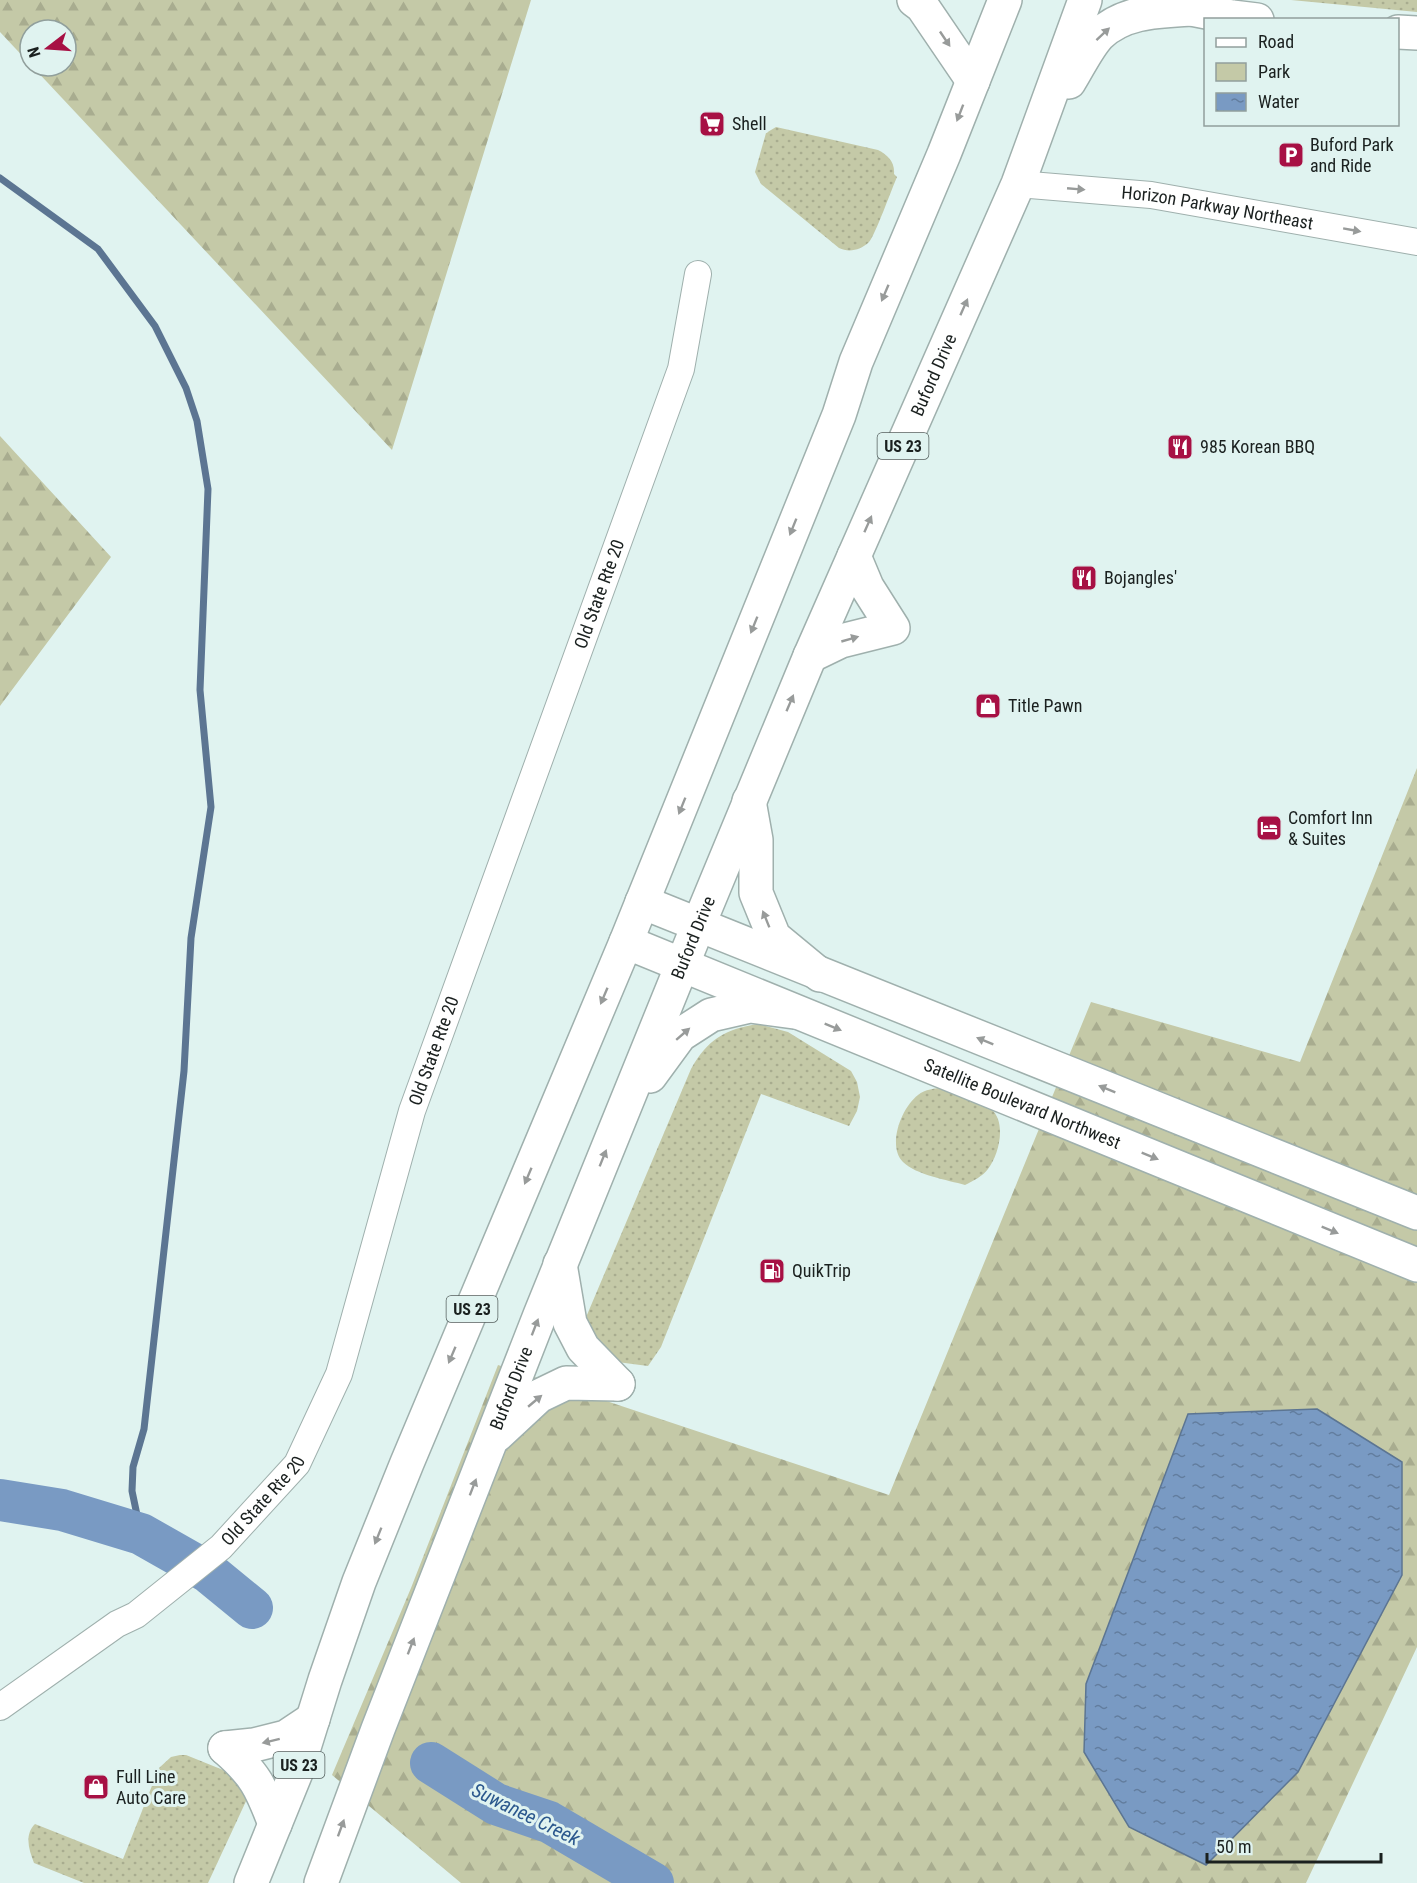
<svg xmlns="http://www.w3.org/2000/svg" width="1417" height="1883" font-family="'Roboto Condensed',sans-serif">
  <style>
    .green { fill: url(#green-dots) }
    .forest { fill: url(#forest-firs) }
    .water { fill: url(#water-ripples); stroke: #5c7592; stroke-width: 1.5 }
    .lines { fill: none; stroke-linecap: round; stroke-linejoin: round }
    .stream { stroke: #5c7592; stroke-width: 7 }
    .river { stroke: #799ac3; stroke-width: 42 }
    .minor-casing { stroke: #9fb0ad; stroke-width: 28 }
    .major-casing { stroke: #9fb0ad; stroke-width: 36 }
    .highway-casing { stroke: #9fb0ad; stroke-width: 36 }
    .minor { stroke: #fff; stroke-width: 26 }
    .major { stroke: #fff; stroke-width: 33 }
    .highway { stroke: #fff; stroke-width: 33 }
    .oneway { fill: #989b9a }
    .labels { text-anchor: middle; stroke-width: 6; stroke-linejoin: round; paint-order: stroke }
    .shield { fill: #e0f3f0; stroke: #555f5e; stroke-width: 1.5 }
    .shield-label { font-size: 16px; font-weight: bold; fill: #1a201f }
    .poi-label { font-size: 18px; fill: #1a201f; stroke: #e0f3f0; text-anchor: start }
    .street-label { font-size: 18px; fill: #1a201f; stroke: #e0f3f0 }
    .water-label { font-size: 20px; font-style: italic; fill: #2b588d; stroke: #e0f3f0 }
  </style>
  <defs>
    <pattern id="green-dots" width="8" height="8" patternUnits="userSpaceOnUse" patternTransform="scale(1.5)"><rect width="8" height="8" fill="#c4c9a7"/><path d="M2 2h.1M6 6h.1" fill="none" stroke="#a8ac8f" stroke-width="1.8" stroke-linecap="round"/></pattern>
    <pattern id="forest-firs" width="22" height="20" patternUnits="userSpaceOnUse" patternTransform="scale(1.5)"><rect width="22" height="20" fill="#c4c9a7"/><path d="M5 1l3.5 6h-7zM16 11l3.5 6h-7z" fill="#a8ac8f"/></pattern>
    <pattern id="water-ripples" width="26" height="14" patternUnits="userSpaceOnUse" patternTransform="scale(1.5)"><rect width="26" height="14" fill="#799ac3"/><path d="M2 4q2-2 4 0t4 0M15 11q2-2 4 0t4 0" fill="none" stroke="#627d9e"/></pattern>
  </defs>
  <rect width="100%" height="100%" fill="#e0f3f0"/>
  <path class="green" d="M 1291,0 L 1417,0 L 1417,12 Z
    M 776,127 L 878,150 C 888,155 895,162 894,174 L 897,177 C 892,188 875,236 869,242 C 861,250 849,253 839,248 L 761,184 L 755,172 L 766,133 Z
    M 758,1024 L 788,1032 L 851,1071 L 857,1082 L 860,1097 L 857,1111 L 849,1126 L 761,1094 L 661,1347 L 648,1366 L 617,1362 L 600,1355 L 584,1322 L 691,1069 C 707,1040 725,1029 758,1024 Z
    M 944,1087 C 957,1093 981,1100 991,1109 C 1007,1122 999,1155 988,1169 C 983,1176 973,1181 965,1185 C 948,1180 916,1175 903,1162 C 887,1146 901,1108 918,1095 C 925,1089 935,1089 944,1087 Z
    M 180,1755 L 186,1755 L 238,1776 L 247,1799 L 208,1883 L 84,1883 L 34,1863 C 29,1850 24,1835 35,1824 L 123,1859 L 159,1768 L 171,1757 Z"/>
  <path class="forest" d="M 0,0 L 531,0 L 392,450 L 32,66 L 66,66 L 66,30 L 30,30 L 30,64 L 0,32 Z
    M 0,436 L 111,557 L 0,706 Z
    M 1417,768 L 1417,1647 L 1306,1883 L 461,1883 L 332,1775 L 411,1588 L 498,1365 L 889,1495 L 1091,1002 L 1300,1062 Z"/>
  <path class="water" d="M 1317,1409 L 1402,1462 L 1402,1575 L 1298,1772 L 1206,1865 L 1129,1827 L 1084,1752 L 1086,1684 L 1188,1414 Z"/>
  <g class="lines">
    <path class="stream" d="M 0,178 L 98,249 L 155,326 L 186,388 L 197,421 L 208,489 L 200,690 L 211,807 L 191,938 L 184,1071 L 144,1429 L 133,1467 L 132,1491 L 141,1534"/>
    <path class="river" d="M 0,1500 L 62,1510 L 141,1534 L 208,1572 L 252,1608
      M 431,1763 L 496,1804 L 549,1822 L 653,1883"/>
    <g class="minor-casing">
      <g id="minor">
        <path id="s1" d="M 1018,184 L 1151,195 L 1417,242"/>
        <path id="s2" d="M 0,1707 L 117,1624 L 136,1615 L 221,1547 L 297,1464 L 339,1374 L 412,1111 L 681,369 L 698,274"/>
      </g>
    </g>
    <g class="major-casing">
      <g id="major">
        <path d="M 642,902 L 1417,1213"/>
        <path id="s3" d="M 626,942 L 1417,1265"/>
      </g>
    </g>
    <g class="highway-casing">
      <g id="highway">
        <path d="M 914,0 L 922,6 L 973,81"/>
        <path d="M 1171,5 L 1232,17 L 1257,20"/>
        <path d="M 1398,32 L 1417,33"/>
        <path d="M 1069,82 C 1078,68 1087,48 1099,35 C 1124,11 1159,11 1191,9"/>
        <path d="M 810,656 L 841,641 L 893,628 L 867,587 L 854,556"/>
        <path d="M 749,801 L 756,840 L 756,893 L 774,937 L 820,975"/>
        <path d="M 650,1076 L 680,1035 L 711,1015 L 750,1006 L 794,1012"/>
        <path d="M 560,1264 L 570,1323 L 583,1348 L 618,1384"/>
        <path d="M 497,1435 L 539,1396 L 566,1383 L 618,1384"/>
        <path d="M 225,1748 L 254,1745 L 286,1737 L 313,1719"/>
        <path d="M 225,1748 C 255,1774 261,1787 275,1824"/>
        <path d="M 251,1883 L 297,1770 L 325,1680 L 359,1582 L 407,1463 L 626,942 L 839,415 L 856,362 L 944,154 L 1005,0"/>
        <path id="s4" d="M 321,1883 L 378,1729 L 540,1315 L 698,926 L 810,656 L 1018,184 L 1085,0"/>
      </g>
    </g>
    <use href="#minor" class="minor"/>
    <use href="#major" class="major"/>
    <use href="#highway" class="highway"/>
  </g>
  <defs><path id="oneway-solid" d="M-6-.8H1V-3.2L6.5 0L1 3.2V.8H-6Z" transform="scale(1.5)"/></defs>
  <g class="oneway">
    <use href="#oneway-solid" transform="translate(1103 34) rotate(-43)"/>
    <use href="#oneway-solid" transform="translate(945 39) rotate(56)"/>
    <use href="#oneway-solid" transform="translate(960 113) rotate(111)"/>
    <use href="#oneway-solid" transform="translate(1076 189) rotate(5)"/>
    <use href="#oneway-solid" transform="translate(1352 230) rotate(10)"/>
    <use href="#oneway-solid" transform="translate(885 293) rotate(113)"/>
    <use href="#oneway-solid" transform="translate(964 307) rotate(-66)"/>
    <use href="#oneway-solid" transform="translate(868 524) rotate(-66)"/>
    <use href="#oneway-solid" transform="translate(793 527) rotate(112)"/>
    <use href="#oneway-solid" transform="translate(754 625) rotate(112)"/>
    <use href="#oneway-solid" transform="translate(850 639) rotate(-16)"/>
    <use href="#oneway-solid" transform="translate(790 703) rotate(-67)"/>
    <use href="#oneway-solid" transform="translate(682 806) rotate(112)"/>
    <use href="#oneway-solid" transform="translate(766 919) rotate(-112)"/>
    <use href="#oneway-solid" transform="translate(604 996) rotate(113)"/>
    <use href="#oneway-solid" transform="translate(833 1027) rotate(22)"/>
    <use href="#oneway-solid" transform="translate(683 1034) rotate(-41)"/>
    <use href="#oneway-solid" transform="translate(985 1041) rotate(-158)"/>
    <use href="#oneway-solid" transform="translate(1107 1089) rotate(-158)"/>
    <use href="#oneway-solid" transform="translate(1150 1156) rotate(22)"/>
    <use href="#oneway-solid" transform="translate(603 1158) rotate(-68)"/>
    <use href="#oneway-solid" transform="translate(528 1176) rotate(113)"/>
    <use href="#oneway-solid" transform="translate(1330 1230) rotate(22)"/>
    <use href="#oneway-solid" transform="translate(535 1327) rotate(-69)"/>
    <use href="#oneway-solid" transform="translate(452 1355) rotate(113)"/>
    <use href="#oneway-solid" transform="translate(535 1401) rotate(-40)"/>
    <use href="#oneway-solid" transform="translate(473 1487) rotate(-69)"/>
    <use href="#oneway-solid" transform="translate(378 1536) rotate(112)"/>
    <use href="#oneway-solid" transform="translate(411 1646) rotate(-69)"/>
    <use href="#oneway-solid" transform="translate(271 1741) rotate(166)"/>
    <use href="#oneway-solid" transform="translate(341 1828) rotate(-70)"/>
  </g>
  <defs>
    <g id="supermarket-square" transform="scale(1.35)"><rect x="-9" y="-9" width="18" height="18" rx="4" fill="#a71044" stroke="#e0f3f0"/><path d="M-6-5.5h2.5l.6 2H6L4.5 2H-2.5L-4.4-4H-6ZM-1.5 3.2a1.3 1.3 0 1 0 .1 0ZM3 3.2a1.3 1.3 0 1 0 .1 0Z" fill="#fff"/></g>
    <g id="parking-square" transform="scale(1.35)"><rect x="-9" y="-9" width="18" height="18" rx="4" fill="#a71044" stroke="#e0f3f0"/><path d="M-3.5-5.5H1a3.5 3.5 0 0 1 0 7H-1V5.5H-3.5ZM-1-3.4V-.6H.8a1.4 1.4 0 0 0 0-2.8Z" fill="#fff"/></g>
    <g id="restaurant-square" transform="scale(1.35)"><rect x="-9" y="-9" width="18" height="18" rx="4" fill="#a71044" stroke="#e0f3f0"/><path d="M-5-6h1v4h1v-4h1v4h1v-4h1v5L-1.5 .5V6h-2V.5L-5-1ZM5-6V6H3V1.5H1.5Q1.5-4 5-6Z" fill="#fff"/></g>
    <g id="shop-square" transform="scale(1.35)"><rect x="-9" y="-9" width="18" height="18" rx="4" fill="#a71044" stroke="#e0f3f0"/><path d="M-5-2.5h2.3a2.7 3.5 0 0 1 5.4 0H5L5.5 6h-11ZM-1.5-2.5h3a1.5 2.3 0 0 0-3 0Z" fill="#fff"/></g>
    <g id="hotel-square" transform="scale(1.35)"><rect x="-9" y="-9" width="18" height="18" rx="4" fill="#a71044" stroke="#e0f3f0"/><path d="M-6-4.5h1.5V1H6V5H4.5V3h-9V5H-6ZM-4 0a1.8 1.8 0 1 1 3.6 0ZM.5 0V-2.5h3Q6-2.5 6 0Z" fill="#fff"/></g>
    <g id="fuel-square" transform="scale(1.35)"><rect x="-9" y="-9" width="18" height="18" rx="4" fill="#a71044" stroke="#e0f3f0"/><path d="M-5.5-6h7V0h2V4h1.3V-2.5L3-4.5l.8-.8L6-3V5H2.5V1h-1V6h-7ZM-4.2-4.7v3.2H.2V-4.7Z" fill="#fff"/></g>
  </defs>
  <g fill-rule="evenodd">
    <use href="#supermarket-square" x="712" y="124"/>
    <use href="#parking-square" x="1291" y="155"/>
    <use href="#restaurant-square" x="1180" y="447"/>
    <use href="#restaurant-square" x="1084" y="578"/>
    <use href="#shop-square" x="988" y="706"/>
    <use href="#hotel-square" x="1269" y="828"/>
    <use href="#fuel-square" x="772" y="1271"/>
    <use href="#shop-square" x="96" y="1787"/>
  </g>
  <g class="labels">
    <g class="shield">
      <rect x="877.5" y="433" width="51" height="26" rx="4.5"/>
      <rect x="446.5" y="1296" width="51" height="26" rx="4.5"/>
      <rect x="273.5" y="1752" width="51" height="26" rx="4.5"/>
    </g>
    <g class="shield-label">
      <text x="903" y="452">US 23</text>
      <text x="472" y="1315">US 23</text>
      <text x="299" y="1771">US 23</text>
    </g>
    <g class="poi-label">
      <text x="732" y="130">Shell</text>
      <text x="1310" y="151">Buford Park<tspan x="1310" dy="21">and Ride</tspan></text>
      <text x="1200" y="453">985 Korean BBQ</text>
      <text x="1104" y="584">Bojangles'</text>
      <text x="1008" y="712">Title Pawn</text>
      <text x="1288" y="824">Comfort Inn<tspan x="1288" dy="21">&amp; Suites</tspan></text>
      <text x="792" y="1277">QuikTrip</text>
      <text x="116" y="1783">Full Line<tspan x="116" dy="21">Auto Care</tspan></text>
    </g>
    <g class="street-label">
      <text dy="6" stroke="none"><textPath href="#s1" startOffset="201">Horizon Parkway Northeast</textPath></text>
      <text dy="6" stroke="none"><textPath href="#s4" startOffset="1628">Buford Drive</textPath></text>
      <text dy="6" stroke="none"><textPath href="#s2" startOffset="1308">Old State Rte 20</textPath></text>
      <text dy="6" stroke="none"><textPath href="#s4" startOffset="1016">Buford Drive</textPath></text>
      <text dy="6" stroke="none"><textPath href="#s2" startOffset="822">Old State Rte 20</textPath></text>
      <text dy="6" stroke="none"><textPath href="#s3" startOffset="428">Satellite Boulevard Northwest</textPath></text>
      <text dy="6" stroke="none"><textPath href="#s4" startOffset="530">Buford Drive</textPath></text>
      <text dy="6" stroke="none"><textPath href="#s2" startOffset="336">Old State Rte 20</textPath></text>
    </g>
    <g class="water-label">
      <text transform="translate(526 1814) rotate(26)" y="7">Suwanee Creek</text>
    </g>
  </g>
  <rect x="1204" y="18" width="195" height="108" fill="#e0f3f0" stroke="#919f9c" stroke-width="1.5"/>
  <rect x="1216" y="38" width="30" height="9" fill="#ffffff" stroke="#919f9c" stroke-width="1.5"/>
  <text x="1258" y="48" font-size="18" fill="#1a201f">Road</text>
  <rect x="1216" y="63" width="30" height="18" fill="#c4c9a7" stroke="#919f9c" stroke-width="1.5"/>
  <text x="1258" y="78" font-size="18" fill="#1a201f">Park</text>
  <rect x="1216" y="93" width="30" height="18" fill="url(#water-ripples)" stroke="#919f9c" stroke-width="1.5"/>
  <text x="1258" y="108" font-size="18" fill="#1a201f">Water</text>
  <g transform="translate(48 48) rotate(253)"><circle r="28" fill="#e0f3f0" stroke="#919f9c" stroke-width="1.5"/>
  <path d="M0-4.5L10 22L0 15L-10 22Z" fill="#a71044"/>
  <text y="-9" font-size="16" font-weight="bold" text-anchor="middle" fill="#1a201f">N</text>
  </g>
  <path d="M1207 1853v9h174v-9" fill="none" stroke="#1a201f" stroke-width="3"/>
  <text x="1216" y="1853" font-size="18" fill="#1a201f" stroke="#e0f3f0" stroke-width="4.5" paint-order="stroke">50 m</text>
</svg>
